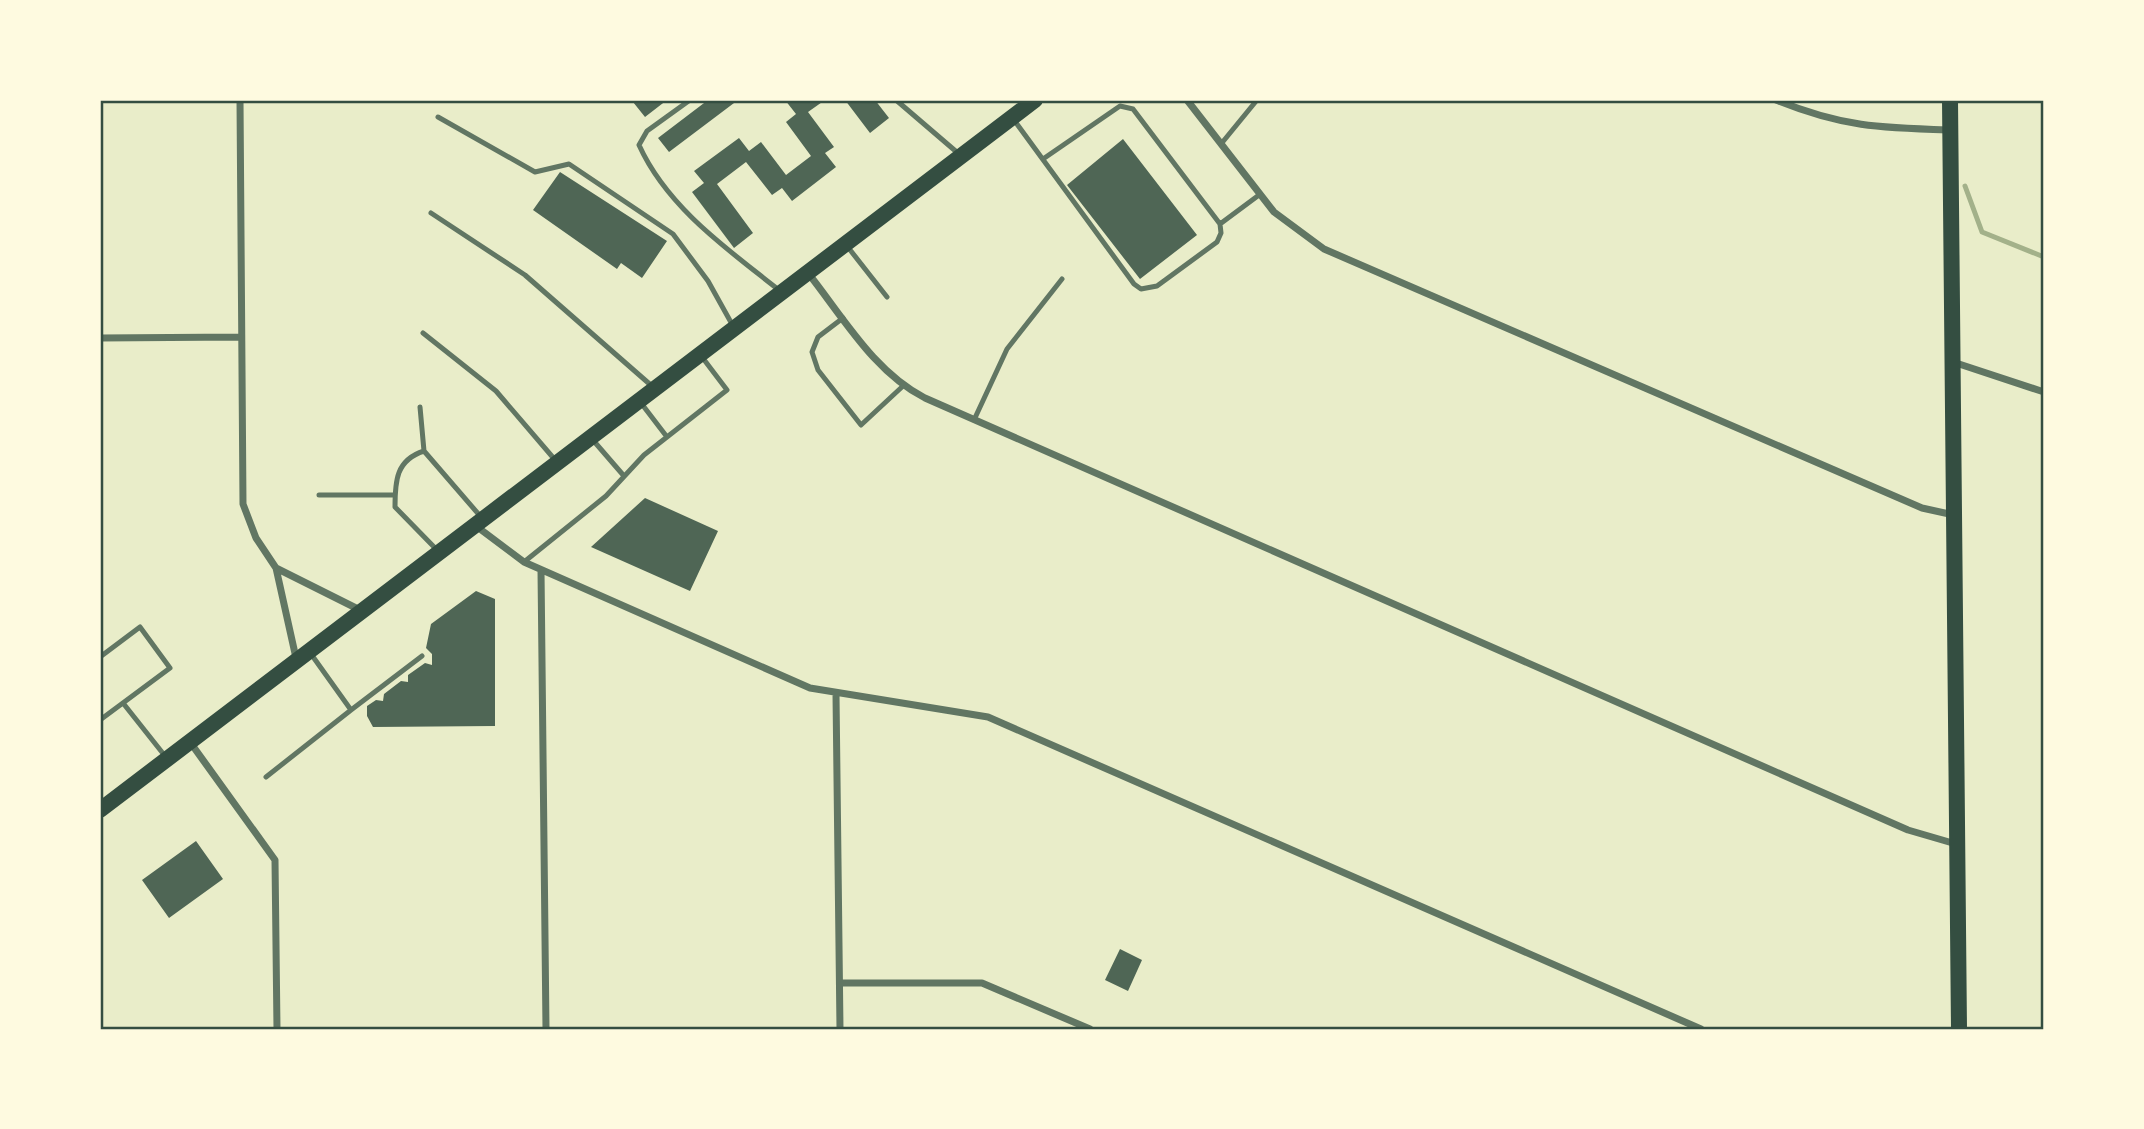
<svg xmlns="http://www.w3.org/2000/svg" width="2144" height="1129" font-family="'Public Sans',sans-serif">
  <style>
    .lines { fill: none; stroke-linecap: round; stroke-linejoin: round }
    .stream { stroke: #a3b18a; stroke-width: 5 }
    .building { fill: #4f6655 }
    .service { stroke: #617663; stroke-width: 5 }
    .minor { stroke: #617663; stroke-width: 7 }
    .primary { stroke: #344e41; stroke-width: 16 }
    .neatline { fill: none; stroke: #344e41; stroke-width: 2.5 }
  </style>
  <rect width="100%" height="100%" fill="#e9edc9"/>
  <g class="lines">
    <path class="stream" d="M 1965,186 L 1982,232 L 2044,257"/>
  </g>
  <path class="building" d="M 637,100 L 667,100 L 645,117 L 633,102 Z
    M 708,100 L 738,100 L 669,152 L 658,138 Z
    M 785,100 L 825,100 L 808,112 L 834,147 L 825,153 L 836,167 L 792,201 L 782,188 L 772,195 L 746,162 L 717,184 L 753,233 L 734,248 L 692,192 L 704,183 L 694,171 L 739,138 L 749,151 L 761,142 L 786,175 L 811,156 L 786,122 L 796,114 Z
    M 845,100 L 875,100 L 889,118 L 870,133 Z
    M 1123,139 L 1197,235 L 1140,279 L 1067,185 Z
    M 560,172 L 667,241 L 642,278 L 621,263 L 617,269 L 533,210 Z
    M 645,498 L 718,531 L 690,591 L 591,547 Z
    M 476,591 L 495,599 L 495,726 L 373,727 L 367,716 L 367,706 L 376,700 L 383,701 L 384,694 L 401,681 L 408,682 L 408,675 L 425,663 L 432,665 L 432,654 L 426,648 L 431,624 Z
    M 196,841 L 223,879 L 169,918 L 142,880 Z
    M 1120,949 L 1142,960 L 1128,991 L 1105,980 Z"/>
  <g class="lines">
    <path class="service" d="M 690,100 L 647,131 L 639,145 C 667,207 727,249 779,290
      M 896,100 L 959,154
      M 438,117 L 535,172 L 569,164 L 673,234 L 708,281 L 733,326
      M 1014,120 L 1134,284 L 1141,289 L 1157,286 L 1217,242 L 1221,233 L 1220,224 L 1133,109 L 1120,106 L 1043,159
      M 1221,144 L 1257,100
      M 431,213 L 525,275 L 653,387
      M 1220,224 L 1259,195
      M 847,246 L 887,297
      M 843,318 L 818,337 L 812,352 L 818,370 L 861,425 L 903,386
      M 423,333 L 496,391 L 556,461
      M 641,403 L 667,437
      M 420,407 L 424,451 L 481,517
      M 974,420 L 1007,349 L 1062,279
      M 592,439 L 624,476
      M 424,451 C 396,460 395,481 395,507 L 437,550
      M 319,495 L 395,495
      M 524,562 L 606,496 L 644,455 L 727,390 L 702,357
      M 100,657 L 140,627 L 170,668 L 100,720
      M 123,703 L 165,756
      M 351,710 L 422,656
      M 266,777 L 351,710 L 311,654"/>
    <path class="minor" d="M 240,100 L 243,504 L 256,538 L 276,568 L 296,658
      M 1187,100 L 1274,212 L 1324,249 L 1922,508 L 1954,515
      M 1776,100 C 1842,127 1880,128 1949,130
      M 808,273 C 843,317 874,372 925,398 L 1908,830 L 1956,844
      M 100,338 L 240,337
      M 1953,362 L 2044,392
      M 476,526 L 524,562 L 810,688 L 988,717 L 1701,1029
      M 276,568 L 360,610
      M 541,570 L 546,1029
      M 836,694 L 840,1029
      M 190,742 L 275,860 L 277,1029
      M 840,983 L 982,983 L 1090,1029"/>
    <path class="primary" d="M 1950,100 L 1959,1029
      M 100,810 L 1035,100"/>
  </g>
  <rect width="2144" height="1129" fill="none" stroke="#fefae0" stroke-width="203"/>
  <rect x="102" y="102" width="1940" height="926" class="neatline"/>
</svg>
